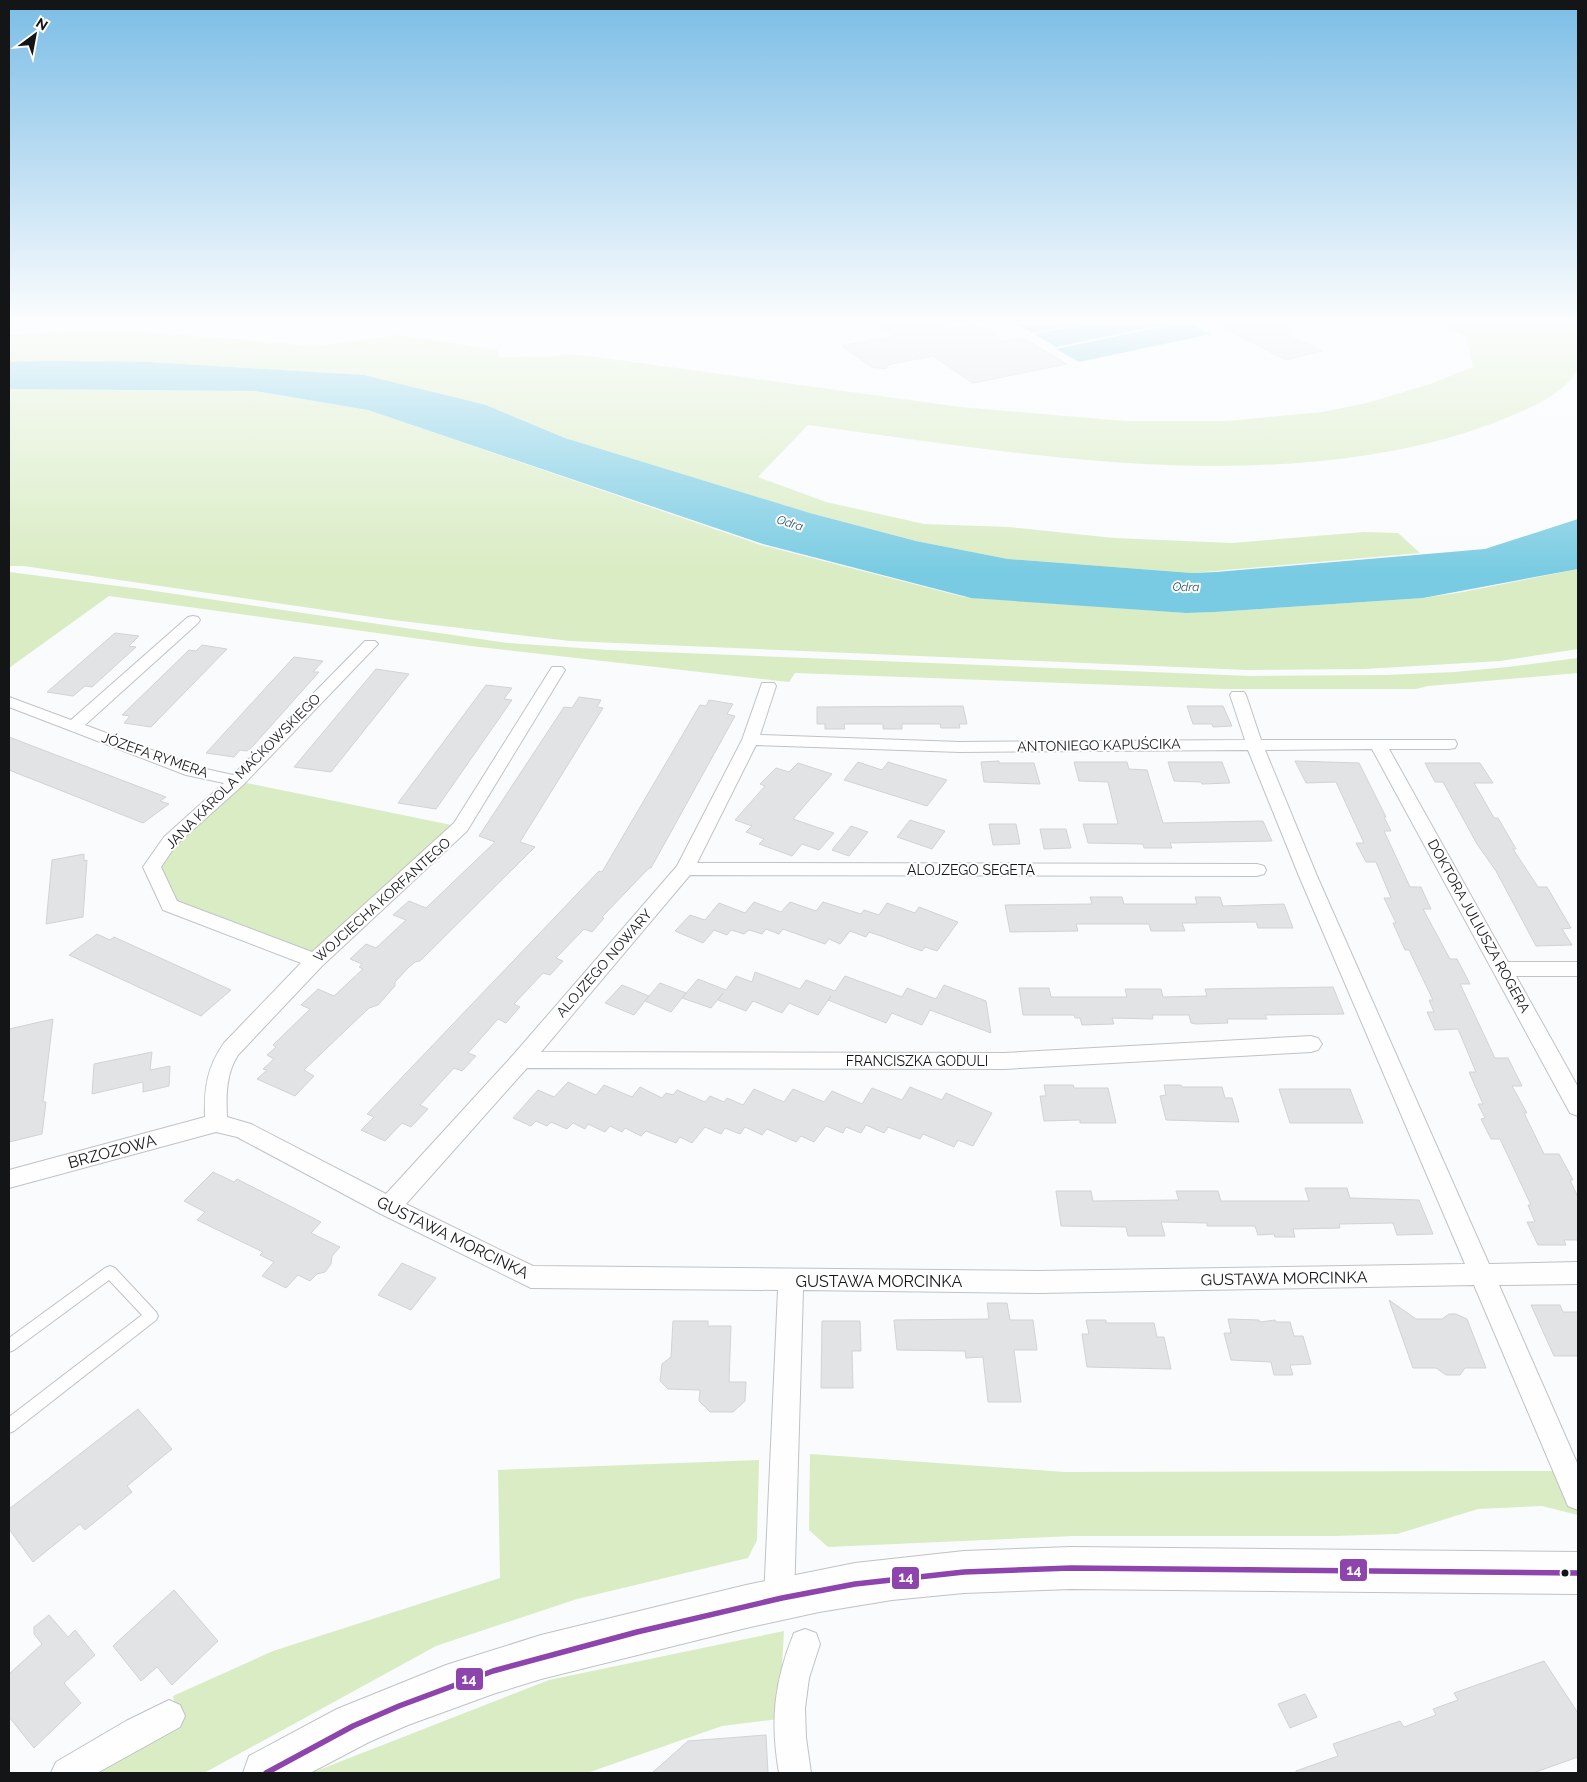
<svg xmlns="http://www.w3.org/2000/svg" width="1587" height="1782" font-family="Raleway,sans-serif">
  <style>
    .green { fill: #d9ecc3 }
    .water { fill: #78cbe2 }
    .building { fill: #e1e3e5; stroke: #d2d3d5 }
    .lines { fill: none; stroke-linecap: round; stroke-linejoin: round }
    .lane-casing { stroke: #c0c2c4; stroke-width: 2 }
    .street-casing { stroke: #c0c2c4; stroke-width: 2 }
    .secondary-casing { stroke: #c0c2c4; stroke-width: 2 }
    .lane { fill: #fefeff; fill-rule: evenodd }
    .street { fill: #fefeff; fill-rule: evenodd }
    .secondary { fill: #fefeff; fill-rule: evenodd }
    .bus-1-casing { stroke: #fff; stroke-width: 9 }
    .bus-1 { stroke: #8e44ad; stroke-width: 5.5 }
    .bus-dot { fill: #141517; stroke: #fff; stroke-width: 2 }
    .labels { text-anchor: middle; stroke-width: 4; stroke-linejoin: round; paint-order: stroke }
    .far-water-label { font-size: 12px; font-style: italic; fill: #245463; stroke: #fff }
    .street-label { font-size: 14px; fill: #141517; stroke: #fff }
    .near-street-label { font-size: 16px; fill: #141517; stroke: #fff }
    .line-badge { stroke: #fff; stroke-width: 2 }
    .badge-label { font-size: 14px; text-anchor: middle; font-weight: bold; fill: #fff }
  </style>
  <rect width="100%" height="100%" fill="#f9fbfd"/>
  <path class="green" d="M 1439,324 L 1578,324 C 1578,334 1581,363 1577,370 C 1562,397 1527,409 1501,420 C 1454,439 1404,450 1354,457 C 1172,482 989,449 808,425 L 758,477 L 826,502 L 924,524 L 1009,527 L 1114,538 L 1232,543 L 1364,532 L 1398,533 L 1420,553 L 1192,573 L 1008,559 L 916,541 L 810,513 L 565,438 L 486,405 L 364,375 L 149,362 L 9,362 L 9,335 L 73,331 L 134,331 L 315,346 L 400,335 L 497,350 L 500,357 L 558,356 L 563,354 L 590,356 L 960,407 L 1125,421 L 1228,421 L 1323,412 L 1367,403 L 1430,384 L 1473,367 L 1467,337 Z
    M 9,389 L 255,391 L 368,410 L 761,545 L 964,597 L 1186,613 L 1215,612 L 1423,598 L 1463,592 L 1578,569 L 1578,649 L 1500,661 L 1364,669 L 1247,670 L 570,641 L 393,620 L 24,566 L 9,566 Z
    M 9,572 L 141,589 L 507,643 L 609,650 L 1250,676 L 1386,675 L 1455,672 L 1508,667 L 1578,658 L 1578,673 L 1428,686 L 1416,689 L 1224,689 L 795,673 L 789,682 L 471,646 L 109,596 L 9,668 Z
    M 237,781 L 461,827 L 315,961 L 170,905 L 152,867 Z
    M 810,1454 L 1065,1472 L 1578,1471 L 1578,1515 L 1542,1506 L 1478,1509 L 1397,1534 L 1333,1536 L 1073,1536 L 828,1547 L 809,1530 Z
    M 759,1460 L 757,1540 L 748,1558 L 577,1599 L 436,1646 L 204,1773 L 83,1773 L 178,1725 L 173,1696 L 273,1651 L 500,1578 L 498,1470 Z
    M 784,1631 L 779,1719 L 722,1726 L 587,1773 L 311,1773 L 549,1680 Z"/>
  <path class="water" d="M 1017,324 L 1078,324 L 1032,333 Z
    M 1084,324 L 1166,324 L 1056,347 L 1034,334 Z
    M 1174,324 L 1191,324 L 1211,334 L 1079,362 L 1056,349 Z
    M 45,361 L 149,362 L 364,375 L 486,405 L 565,438 L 810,513 L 916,541 L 1008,559 L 1192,573 L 1216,572 L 1485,549 L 1578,519 L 1578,569 L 1423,598 L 1215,612 L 1186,613 L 971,598 L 763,544 L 368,410 L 255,391 L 9,389 L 9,362 Z"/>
  <path class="building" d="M 876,324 L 950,324 L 950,328 L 976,324 L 1004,341 L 1022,337 L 1067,364 L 973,383 L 933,356 L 887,365 L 886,369 L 872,367 L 842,346 L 894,336 Z
    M 1216,324 L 1289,324 L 1290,336 L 1322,351 L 1286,360 Z
    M 115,633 L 139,636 L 129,646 L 136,647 L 92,687 L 85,686 L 73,696 L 47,692 Z
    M 202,645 L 227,649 L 151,727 L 124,723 L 130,716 L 122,715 L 189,650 L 196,651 Z
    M 294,657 L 323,661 L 313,672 L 319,672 L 253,746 L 247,751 L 240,750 L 234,757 L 206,753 Z
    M 376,669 L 409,674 L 331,772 L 294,767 Z
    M 486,685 L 512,688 L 504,699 L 512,700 L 436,809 L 398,803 Z
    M 579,697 L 601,700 L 597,707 L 603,708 L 520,842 L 535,847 L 420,961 L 415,962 L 408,968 L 395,982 L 395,986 L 378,1005 L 369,1008 L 304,1070 L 314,1076 L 295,1096 L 257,1079 L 267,1070 L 263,1069 L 274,1059 L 267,1055 L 276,1047 L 273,1045 L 310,1009 L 301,1005 L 318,989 L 334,996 L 363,969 L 359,967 L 362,964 L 350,959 L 366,944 L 376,948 L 406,920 L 393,915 L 409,901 L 426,908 L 495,842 L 479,836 L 564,707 L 572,708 Z
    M 709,700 L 733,704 L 727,714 L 735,716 L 651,868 L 649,868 L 602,917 L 604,918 L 592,932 L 584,929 L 556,958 L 563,961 L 550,975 L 543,973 L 514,1004 L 520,1007 L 506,1023 L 498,1019 L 468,1053 L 476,1056 L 462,1071 L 454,1068 L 420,1105 L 428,1109 L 411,1127 L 402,1123 L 385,1141 L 361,1130 L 374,1117 L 367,1114 L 599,871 L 602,872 L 700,705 L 706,706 Z
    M 963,706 L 967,724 L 959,724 L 960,728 L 941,728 L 940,724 L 902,724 L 902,729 L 883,729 L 883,724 L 844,724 L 845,729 L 825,729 L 825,724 L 817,724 L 817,707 Z
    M 1187,706 L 1223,706 L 1232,726 L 1213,727 L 1212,724 L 1193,724 Z
    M 9,737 L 166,797 L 160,801 L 169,804 L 143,823 L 9,770 Z
    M 999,761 L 999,763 L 1034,763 L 1040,784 L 984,782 L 981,762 Z
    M 1295,761 L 1359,763 L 1386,817 L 1384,817 L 1391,831 L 1384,831 L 1410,887 L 1421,887 L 1431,909 L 1423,909 L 1450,959 L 1457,959 L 1470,984 L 1460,984 L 1495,1058 L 1508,1058 L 1522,1086 L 1512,1086 L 1527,1113 L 1524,1113 L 1544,1154 L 1559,1154 L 1573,1180 L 1570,1180 L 1578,1197 L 1578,1240 L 1564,1240 L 1566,1245 L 1538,1245 L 1527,1222 L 1535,1222 L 1528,1205 L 1531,1205 L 1500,1139 L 1491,1139 L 1481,1119 L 1485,1118 L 1478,1104 L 1483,1104 L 1469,1072 L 1476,1072 L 1458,1029 L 1435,1030 L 1427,1012 L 1434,1012 L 1429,1000 L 1433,1000 L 1409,950 L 1405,950 L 1393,923 L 1396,923 L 1384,898 L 1391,898 L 1376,862 L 1366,862 L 1356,843 L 1364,843 L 1336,782 L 1306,783 Z
    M 858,762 L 882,770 L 888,762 L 947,780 L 927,806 L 844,780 Z
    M 1074,762 L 1127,762 L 1129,769 L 1147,770 L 1163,823 L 1263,821 L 1272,841 L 1170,843 L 1172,848 L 1144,848 L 1143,844 L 1088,843 L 1083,824 L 1118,824 L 1108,782 L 1079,781 Z
    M 1168,762 L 1222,762 L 1230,783 L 1202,784 L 1201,782 L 1174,781 Z
    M 798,763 L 832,774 L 793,819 L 834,833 L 819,850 L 802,844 L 792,856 L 759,844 L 764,839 L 746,832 L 752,826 L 735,820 L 765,786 L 760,784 L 776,768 L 789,772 Z
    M 1425,763 L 1480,763 L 1493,783 L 1474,783 L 1494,818 L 1498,818 L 1516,849 L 1513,849 L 1538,887 L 1547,887 L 1571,928 L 1562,929 L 1572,945 L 1536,946 L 1496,871 L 1477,844 L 1443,782 L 1435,782 Z
    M 910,820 L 945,831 L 932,849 L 897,837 Z
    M 989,824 L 1016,824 L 1020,844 L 993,845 Z
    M 851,826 L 868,832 L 849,856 L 832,850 Z
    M 1040,829 L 1066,829 L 1071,848 L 1044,849 Z
    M 84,854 L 84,861 L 87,860 L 83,917 L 46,924 L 52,860 Z
    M 1090,897 L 1122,897 L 1124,904 L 1197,904 L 1195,897 L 1220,897 L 1223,906 L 1284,904 L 1293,928 L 1258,928 L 1256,922 L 1182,923 L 1185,931 L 1151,931 L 1149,924 L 1076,924 L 1078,931 L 1010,932 L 1005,905 L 1092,904 Z
    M 754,902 L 781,912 L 790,902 L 816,911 L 823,902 L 861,914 L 864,910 L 879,915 L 887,903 L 915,913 L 919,907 L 958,922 L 937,951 L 925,947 L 922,951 L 881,936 L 869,932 L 866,937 L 850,931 L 840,944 L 829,939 L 825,944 L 783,929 L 779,934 L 766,929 L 762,934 L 749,930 L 744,934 L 731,930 L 727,935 L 714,930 L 703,943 L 675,931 L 690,915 L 705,920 L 719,903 L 745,913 Z
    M 97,934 L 110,940 L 114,937 L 231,990 L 201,1016 L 69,955 Z
    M 755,972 L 800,989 L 806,980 L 835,991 L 845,976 L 902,997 L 907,988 L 936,999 L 944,985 L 986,1001 L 991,1033 L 930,1010 L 922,1025 L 892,1013 L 886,1023 L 828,1000 L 831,996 L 818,1015 L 789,1003 L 782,1013 L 753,1001 L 746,1011 L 718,1000 L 723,993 L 711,1008 L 682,998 L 698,979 L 726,990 L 736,976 L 752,982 Z
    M 660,983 L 686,993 L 671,1012 L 645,1001 Z
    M 622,985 L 649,996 L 634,1015 L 605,1003 Z
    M 1333,987 L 1344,1014 L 1265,1015 L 1267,1019 L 1227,1019 L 1228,1023 L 1196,1024 L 1191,1023 L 1189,1015 L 1152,1015 L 1153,1019 L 1112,1018 L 1114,1024 L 1082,1025 L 1080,1018 L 1075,1018 L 1074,1015 L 1023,1015 L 1019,988 L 1049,988 L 1051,997 L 1127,997 L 1125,989 L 1161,989 L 1163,997 L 1207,996 L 1205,989 Z
    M 53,1019 L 43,1102 L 46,1102 L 42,1134 L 9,1142 L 9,1029 Z
    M 152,1052 L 150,1070 L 170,1066 L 169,1086 L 143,1092 L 143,1082 L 92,1094 L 94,1064 Z
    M 568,1082 L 596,1095 L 604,1085 L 632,1097 L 640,1087 L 662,1098 L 666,1093 L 673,1095 L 677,1090 L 705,1102 L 710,1096 L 724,1102 L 727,1098 L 743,1105 L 754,1089 L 784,1102 L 793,1089 L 824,1102 L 832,1091 L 862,1104 L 872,1088 L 902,1100 L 910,1087 L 942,1100 L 946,1093 L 992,1113 L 973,1146 L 958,1140 L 954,1147 L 923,1134 L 920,1139 L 888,1127 L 884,1133 L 866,1125 L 861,1133 L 846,1127 L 843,1133 L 826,1126 L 814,1142 L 801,1136 L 796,1142 L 767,1129 L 762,1135 L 745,1127 L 740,1134 L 725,1128 L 721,1134 L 705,1127 L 692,1143 L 680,1137 L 676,1143 L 646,1131 L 641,1136 L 625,1128 L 622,1132 L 610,1126 L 605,1132 L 588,1124 L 585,1129 L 573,1123 L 567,1129 L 551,1122 L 547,1126 L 536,1121 L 531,1126 L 513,1118 L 538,1090 L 554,1097 Z
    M 1044,1085 L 1073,1085 L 1074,1088 L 1108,1088 L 1116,1123 L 1080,1123 L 1080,1120 L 1044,1121 L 1040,1096 L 1046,1096 Z
    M 1164,1085 L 1181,1085 L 1182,1087 L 1222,1087 L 1225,1098 L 1232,1098 L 1239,1122 L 1166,1120 L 1160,1096 L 1166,1095 Z
    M 1279,1089 L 1350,1089 L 1363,1123 L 1290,1123 Z
    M 213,1172 L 234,1182 L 237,1179 L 321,1222 L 311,1233 L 340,1247 L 332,1256 L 331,1264 L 325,1272 L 317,1274 L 310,1281 L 298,1275 L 286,1288 L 262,1276 L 274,1262 L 260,1255 L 263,1252 L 197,1220 L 205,1212 L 184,1201 Z
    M 1305,1188 L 1347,1188 L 1350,1198 L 1419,1200 L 1433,1234 L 1397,1235 L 1393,1223 L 1339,1224 L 1340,1228 L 1293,1229 L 1295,1237 L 1275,1237 L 1274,1234 L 1258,1235 L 1255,1226 L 1207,1226 L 1207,1223 L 1161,1222 L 1165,1236 L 1128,1236 L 1126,1227 L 1061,1226 L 1056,1191 L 1091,1191 L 1093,1201 L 1179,1200 L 1176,1191 L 1218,1191 L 1221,1201 L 1309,1201 Z
    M 402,1263 L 436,1278 L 411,1310 L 378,1295 Z
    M 1389,1300 L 1416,1319 L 1442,1319 L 1449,1314 L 1456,1314 L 1467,1319 L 1486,1368 L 1465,1368 L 1460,1375 L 1446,1375 L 1436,1368 L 1413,1368 Z
    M 987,1303 L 1007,1303 L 1010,1320 L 1033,1320 L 1037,1350 L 1014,1350 L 1021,1402 L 988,1402 L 983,1357 L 966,1358 L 965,1351 L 897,1350 L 894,1320 L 989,1319 Z
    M 1531,1305 L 1560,1305 L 1563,1312 L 1578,1312 L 1578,1356 L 1554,1356 Z
    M 1228,1319 L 1259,1320 L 1260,1322 L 1275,1320 L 1276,1322 L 1290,1322 L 1294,1336 L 1303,1336 L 1311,1364 L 1290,1365 L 1293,1375 L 1274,1375 L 1271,1362 L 1231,1360 L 1224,1333 L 1231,1333 Z
    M 1086,1320 L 1106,1320 L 1106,1323 L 1154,1323 L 1157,1337 L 1164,1337 L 1171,1369 L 1087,1367 L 1082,1334 L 1089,1334 Z
    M 673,1321 L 708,1321 L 708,1326 L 731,1326 L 729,1382 L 746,1382 L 745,1401 L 733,1412 L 710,1412 L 699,1401 L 700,1390 L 668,1389 L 660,1381 L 662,1364 L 671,1357 Z
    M 822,1321 L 860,1321 L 861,1351 L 852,1351 L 853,1388 L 821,1388 Z
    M 138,1409 L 172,1449 L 127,1486 L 132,1492 L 85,1530 L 80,1524 L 33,1562 L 9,1529 L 9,1509 Z
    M 174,1590 L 218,1641 L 172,1685 L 157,1667 L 141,1681 L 113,1646 Z
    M 49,1615 L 68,1637 L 75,1630 L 95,1655 L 64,1683 L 81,1703 L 34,1748 L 9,1717 L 9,1674 L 42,1644 L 34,1634 L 34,1627 Z
    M 1544,1661 L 1578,1713 L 1578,1757 L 1533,1773 L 1296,1773 L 1296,1771 L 1338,1756 L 1333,1744 L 1400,1721 L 1404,1727 L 1436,1715 L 1433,1709 L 1458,1700 L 1454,1693 Z
    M 1305,1694 L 1317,1717 L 1290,1728 L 1278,1704 Z
    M 766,1735 L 768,1773 L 652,1773 L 688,1741 Z"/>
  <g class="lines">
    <g class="lane-casing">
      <path id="lane" d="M 110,1266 L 115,1268 L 156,1312 L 158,1316 L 156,1320 L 14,1431 L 9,1433 L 9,1417 L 142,1315 L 109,1280 L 14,1350 L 9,1352 L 9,1338 L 105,1268 Z"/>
    </g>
    <g class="street-casing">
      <path id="street" d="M 193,616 L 198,617 L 200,620 L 198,623 L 85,725 L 197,767 L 233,775 L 365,641 L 375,641 L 378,644 L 243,785 L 176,845 L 161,867 L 177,901 L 312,952 L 454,823 L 552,667 L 562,667 L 565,670 L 467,831 L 322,966 L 238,1055 C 226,1074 226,1094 227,1117 L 251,1124 L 386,1194 L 514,1054 L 677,866 L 742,740 L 762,683 L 774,683 L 776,686 L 760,735 L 960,742 L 1245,740 L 1230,695 L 1232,692 L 1244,692 L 1246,695 L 1261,740 L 1455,740 L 1457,744 L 1455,748 L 1449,749 L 1389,749 L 1508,962 L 1578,962 L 1578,976 L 1516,976 L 1578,1087 L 1578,1116 L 1570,1113 L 1372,749 L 1265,750 L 1317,876 L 1489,1264 L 1578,1262 L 1578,1284 L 1499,1285 L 1578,1465 L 1578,1510 L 1568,1506 L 1474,1285 L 1039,1293 L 803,1290 L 794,1599 L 789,1609 L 779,1614 L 769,1609 L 764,1599 L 778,1290 L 531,1288 L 381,1214 L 237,1137 L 216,1132 L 9,1188 L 9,1170 L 205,1117 C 204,1089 207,1067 224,1043 L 301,963 L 163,910 L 143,867 L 164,837 L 224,783 L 186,775 L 9,707 L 9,697 L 71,720 L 188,617 ZM 756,745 L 960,752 L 1248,750 L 1299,876 L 1465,1264 L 1039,1271 L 533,1266 L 406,1204 L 527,1068 L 1004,1069 L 1311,1052 L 1318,1050 L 1322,1044 L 1318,1038 L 1311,1036 L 1004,1053 L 541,1052 L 690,875 L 1257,876 L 1264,874 L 1266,870 L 1264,866 L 1257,864 L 697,863 Z
        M 805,1629 L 816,1633 L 820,1644 L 809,1678 L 805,1708 L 806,1738 L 811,1773 L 779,1773 C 770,1721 774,1682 794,1633 Z
        M 169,1700 L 180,1705 L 185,1716 L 180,1727 L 97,1773 L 51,1773 L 56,1762 L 126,1721 Z"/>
    </g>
    <g class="secondary-casing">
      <path id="secondary" d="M 1071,1547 L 1578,1552 L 1578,1594 L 1071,1589 L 964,1593 L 892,1600 L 819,1612 L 746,1628 L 541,1679 L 493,1694 L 408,1725 L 369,1742 L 310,1773 L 243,1773 L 249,1756 L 337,1709 L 446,1665 L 541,1635 L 746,1585 L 855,1563 L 964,1551 Z"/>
    </g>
    <use href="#lane" class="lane"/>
    <use href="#street" class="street"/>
    <use href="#secondary" class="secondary"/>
    <g class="bus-1-casing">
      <path id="bus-1" d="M 266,1773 L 353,1726 L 399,1706 L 493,1671 L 637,1632 L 782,1598 L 855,1584 L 964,1572 L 1071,1568 L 1578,1573"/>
    </g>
    <use href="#bus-1" class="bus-1"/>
  </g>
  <linearGradient id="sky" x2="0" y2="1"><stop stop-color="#7bbde6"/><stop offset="0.56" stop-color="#fcfdfe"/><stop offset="1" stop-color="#fcfdfe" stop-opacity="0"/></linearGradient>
  <rect width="1587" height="574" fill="url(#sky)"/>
  <circle class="bus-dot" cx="1565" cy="1573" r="4.5"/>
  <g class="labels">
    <g class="far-water-label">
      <text transform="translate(790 523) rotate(17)" y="4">Odra</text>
      <text transform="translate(1186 587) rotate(1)" y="4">Odra</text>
    </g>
    <g class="street-label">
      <text transform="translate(1099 745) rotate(-1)" y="5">ANTONIEGO KAPUŚCIKA</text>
      <text transform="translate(155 755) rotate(19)" y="5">JÓZEFA RYMERA</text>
      <text transform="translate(243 771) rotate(-45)" y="5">JANA KAROLA MAĆKOWSKIEGO</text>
      <text x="971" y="875">ALOJZEGO SEGETA</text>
      <text transform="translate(382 900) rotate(-42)" y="5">WOJCIECHA KORFANTEGO</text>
      <text transform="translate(1479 926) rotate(61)" y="5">DOKTORA JULIUSZA ROGERA</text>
      <text transform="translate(604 963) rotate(-49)" y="5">ALOJZEGO NOWARY</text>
      <text x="917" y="1066">FRANCISZKA GODULI</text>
    </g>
    <g class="near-street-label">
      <text transform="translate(112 1151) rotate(-15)" y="6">BRZOZOWA</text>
      <text transform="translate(453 1237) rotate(26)" y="6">GUSTAWA MORCINKA</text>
      <text transform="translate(1284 1278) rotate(-1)" y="6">GUSTAWA MORCINKA</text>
      <text x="879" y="1287">GUSTAWA MORCINKA</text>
    </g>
  </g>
  <g class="line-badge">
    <rect x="1339" y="1558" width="29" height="24" rx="5" fill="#8e44ad"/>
    <rect x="891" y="1566" width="29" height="24" rx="5" fill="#8e44ad"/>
    <rect x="455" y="1667" width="29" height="24" rx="5" fill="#8e44ad"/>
  </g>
  <g class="badge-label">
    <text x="1354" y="1575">14</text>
    <text x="906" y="1582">14</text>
    <text x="469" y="1684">14</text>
  </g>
  <rect width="1587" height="1782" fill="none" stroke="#141517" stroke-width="20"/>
  <g transform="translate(35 35) rotate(32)" stroke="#ffffff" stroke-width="4" paint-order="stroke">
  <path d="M0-4L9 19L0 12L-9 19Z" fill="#141517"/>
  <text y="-8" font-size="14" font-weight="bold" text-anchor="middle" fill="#141517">N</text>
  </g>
</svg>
